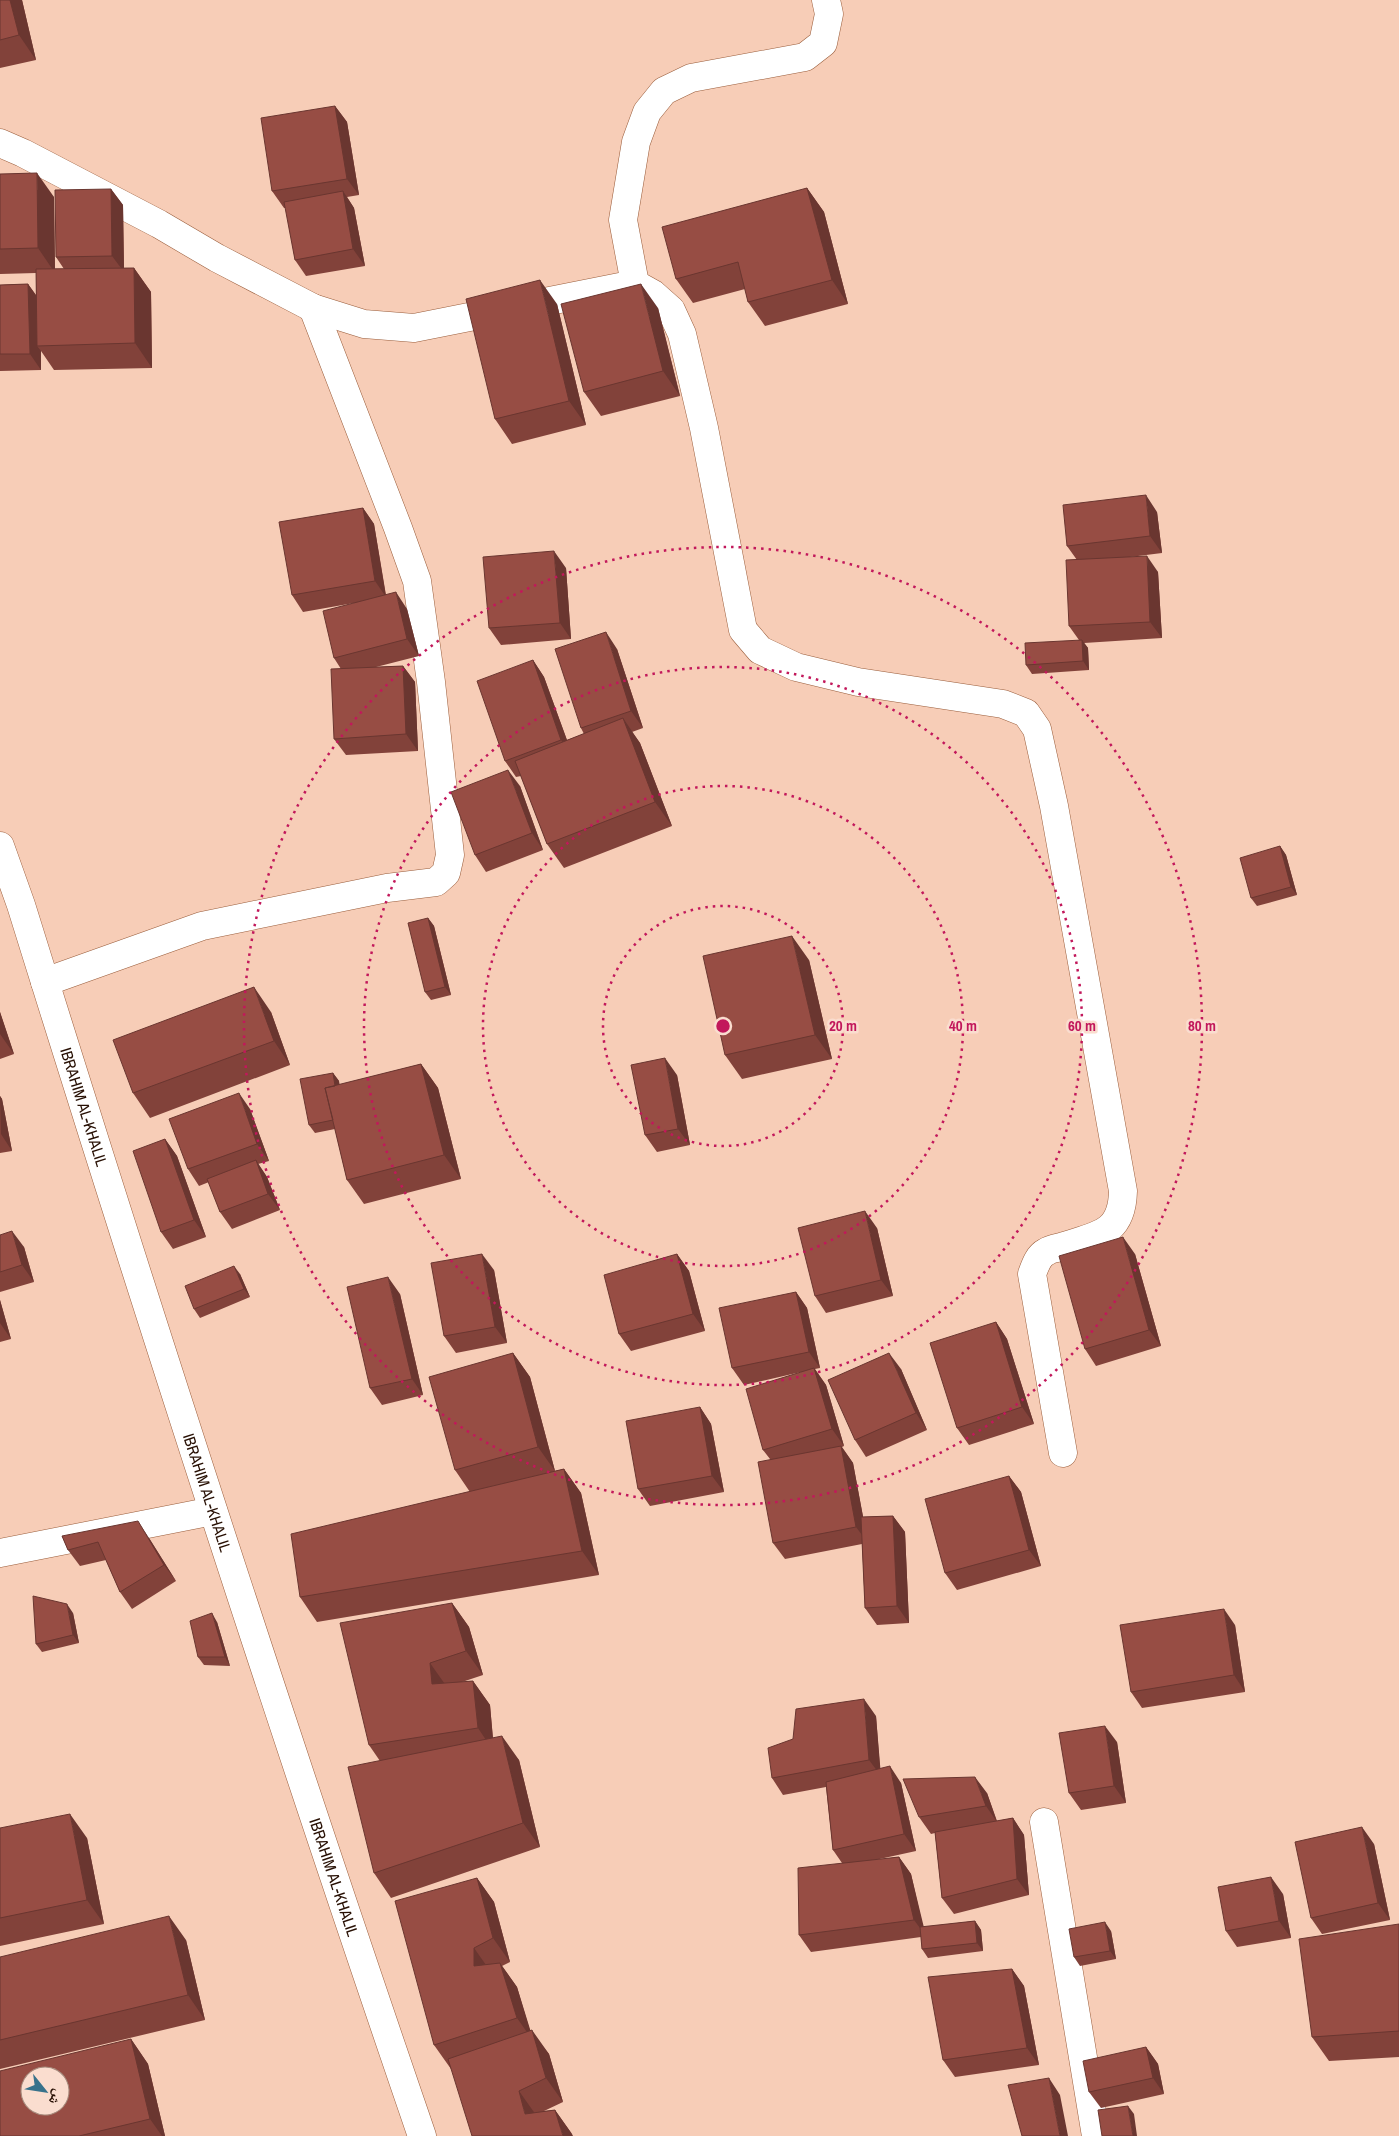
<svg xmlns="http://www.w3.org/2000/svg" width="1399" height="2136" font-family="'Archivo Narrow','Noto Naskh Arabic',sans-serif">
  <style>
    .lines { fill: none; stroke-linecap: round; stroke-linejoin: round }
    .minor-casing { stroke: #9a5d3b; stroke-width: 29 }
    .minor { stroke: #fff; stroke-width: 28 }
    .wall { fill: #82423a }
    .shaded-wall { fill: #6a3630 }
    .building { fill: #974d44; stroke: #6a3630; fill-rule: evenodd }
    .ring { fill: none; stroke: #c2185b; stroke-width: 2.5; stroke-dasharray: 2.5 5 }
    .labels { text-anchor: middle; stroke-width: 5; stroke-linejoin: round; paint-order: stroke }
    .street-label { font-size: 16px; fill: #270f03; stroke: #faddcf }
    .centre { fill: #c2185b; stroke: #faddcf; stroke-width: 2.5 }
    .ring-label { font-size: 15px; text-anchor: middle; font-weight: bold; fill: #c2185b; stroke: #faddcf; stroke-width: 5; stroke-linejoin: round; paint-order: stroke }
  </style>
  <rect width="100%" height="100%" fill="#f7cdb7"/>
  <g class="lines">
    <g class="minor-casing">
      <g id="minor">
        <path d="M 0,143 L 23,153 L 159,224 L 217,258 L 313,308 L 364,324 L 414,328 L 635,284 L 653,294 L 671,310 L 682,334 L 704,428 L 743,630 L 760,650 L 796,667 L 858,682 L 1003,704 L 1026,713 L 1037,729 L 1054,806 L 1123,1191 C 1122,1235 1097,1235 1061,1247 C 1056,1248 1050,1249 1046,1252 C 1038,1256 1035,1266 1032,1274 L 1063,1453"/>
        <path d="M 635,284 L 623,220 L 636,142 L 647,112 L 664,91 L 691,78 L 805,57 L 823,43 L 829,14 L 826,0"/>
        <path id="s1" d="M 0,846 L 21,905 C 149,1317 282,1728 422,2136"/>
        <path d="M 45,982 L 202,926 L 387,888 L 436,882 L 446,873 L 450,855 L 431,682 L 417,581 L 398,528 L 313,308"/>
        <path d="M 0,1553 L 213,1511"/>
        <path d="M 1044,1822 L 1096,2136"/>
      </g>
    </g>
    <use href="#minor" class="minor"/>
  </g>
  <path class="wall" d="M 0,0 L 22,0 L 36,60 L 0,68 Z
    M 335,106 L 347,122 L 359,195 L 347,197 L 354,208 L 365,266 L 306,276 L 295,260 L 286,208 L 284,208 L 272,191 Z
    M 0,174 L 54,197 L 55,269 L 64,269 L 56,257 L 111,189 L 123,205 L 124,268 L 134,268 L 151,292 L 152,368 L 54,370 L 41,351 L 41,370 L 0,371 L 0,285 L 28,284 L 36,295 L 36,273 L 0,274 Z
    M 807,188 L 824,212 L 848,304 L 765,326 L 748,302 L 745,289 L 693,303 L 676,279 Z
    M 557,304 L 586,425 L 512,444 L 495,419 Z
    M 658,308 L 680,396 L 601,416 L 584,392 Z
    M 363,508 L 374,524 L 386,595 L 407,609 L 419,656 L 376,667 L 403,666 L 415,682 L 418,751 L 346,755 L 334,739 L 341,669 L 334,658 L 354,603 L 303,612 L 292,595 Z
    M 1157,512 L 1162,553 L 1130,557 L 1158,572 L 1162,638 L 1084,643 L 1088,648 L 1089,670 L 1032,674 L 1026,665 L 1079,640 L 1069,626 L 1077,560 L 1067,546 Z
    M 566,568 L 571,639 L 501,645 L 489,628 Z
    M 617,649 L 643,728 L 632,732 L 640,743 L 672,826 L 564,868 L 547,844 L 521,776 L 516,777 L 505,761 L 533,660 L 544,677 L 567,740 L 584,734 L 581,728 Z
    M 520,786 L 543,850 L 486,872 L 475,855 Z
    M 1280,846 L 1286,855 L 1297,895 L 1257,906 L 1251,898 Z
    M 428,918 L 434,926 L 451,995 L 431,1000 L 425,992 Z
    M 809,960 L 832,1059 L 742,1079 L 725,1055 Z
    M 0,1012 L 14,1054 L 0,1059 Z
    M 271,1012 L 290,1065 L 150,1118 L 133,1093 Z
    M 421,1064 L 438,1088 L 461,1179 L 364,1204 L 347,1180 L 335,1129 L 315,1133 L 309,1125 L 333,1073 L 339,1081 L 339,1085 Z
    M 677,1075 L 690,1145 L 657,1152 L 645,1135 Z
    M 0,1096 L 2,1099 L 12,1151 L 0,1153 Z
    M 250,1109 L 269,1161 L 258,1164 L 267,1177 L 280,1210 L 232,1229 L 220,1212 L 209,1182 L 199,1186 L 188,1169 Z
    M 165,1139 L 177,1156 L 206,1237 L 173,1249 L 161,1232 Z
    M 877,1228 L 893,1296 L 826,1313 L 815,1296 Z
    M 0,1235 L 24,1247 L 34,1282 L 0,1292 Z
    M 677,1254 L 689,1271 L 705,1331 L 631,1351 L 619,1334 Z
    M 1135,1254 L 1161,1346 L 1096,1366 L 1085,1349 Z
    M 494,1270 L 507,1343 L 456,1353 L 444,1336 Z
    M 240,1274 L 250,1297 L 200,1318 L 194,1309 Z
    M 796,1292 L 807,1308 L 820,1368 L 815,1369 L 826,1385 L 844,1446 L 842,1447 L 853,1463 L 863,1517 L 893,1516 L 905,1532 L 909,1623 L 877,1625 L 865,1608 L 862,1544 L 785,1559 L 773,1543 L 770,1459 L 763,1450 L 801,1372 L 744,1385 L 732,1368 Z
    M 400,1294 L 423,1395 L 382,1405 L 370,1388 Z
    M 0,1300 L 11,1339 L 0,1342 Z
    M 996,1322 L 1007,1339 L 1034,1424 L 969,1445 L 957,1428 Z
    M 513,1353 L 530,1377 L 555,1471 L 564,1469 L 581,1493 L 599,1575 L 317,1622 L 300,1597 L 470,1492 L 455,1470 Z
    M 901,1369 L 927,1430 L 866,1457 L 855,1440 Z
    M 700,1407 L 711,1424 L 724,1492 L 650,1506 L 638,1489 Z
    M 1009,1476 L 1021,1492 L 1041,1566 L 957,1590 L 945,1573 Z
    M 62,1536 L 149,1538 L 176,1581 L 132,1609 L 120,1592 L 106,1560 L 80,1566 L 68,1550 Z
    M 452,1603 L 469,1627 L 483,1675 L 462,1682 L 473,1681 L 490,1705 L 493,1738 L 519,1760 L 540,1847 L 391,1898 L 374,1873 L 380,1761 L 369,1745 Z
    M 73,1613 L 79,1643 L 42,1652 L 36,1644 Z
    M 217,1622 L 230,1666 L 204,1665 L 198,1657 Z
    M 1235,1625 L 1245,1692 L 1142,1708 L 1131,1692 Z
    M 876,1716 L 880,1769 L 901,1783 L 916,1851 L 875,1860 L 899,1857 L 911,1874 L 923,1927 L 975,1921 L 981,1930 L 983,1951 L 928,1958 L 922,1949 L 921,1937 L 811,1952 L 799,1935 L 842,1863 L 833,1850 L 826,1787 L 783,1795 L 772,1778 Z
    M 1117,1742 L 1126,1803 L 1081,1810 L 1069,1793 Z
    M 987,1793 L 997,1821 L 1013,1818 L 1024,1835 L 1029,1895 L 954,1914 L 942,1898 L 935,1833 L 931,1834 L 919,1817 Z
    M 0,1828 L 87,1838 L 104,1924 L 0,1946 Z
    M 1374,1844 L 1390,1920 L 1322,1934 L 1311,1918 Z
    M 477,1878 L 494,1902 L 510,1962 L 502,1966 L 517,1987 L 530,2031 L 549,2054 L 563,2102 L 544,2111 L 555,2110 L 572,2134 L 451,2069 L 434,2045 Z
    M 1283,1894 L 1291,1938 L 1237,1947 L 1226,1931 Z
    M 1399,1924 L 1399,2057 L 1329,2061 L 1312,2037 Z
    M 1111,1931 L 1116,1959 L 1080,1966 L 1074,1957 Z
    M 186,1940 L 205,2020 L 0,2069 L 0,1957 Z
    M 1012,1969 L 1024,1986 L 1039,2065 L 955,2077 L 943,2060 Z
    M 131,2039 L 148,2064 L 165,2136 L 0,2136 Z
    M 1146,2047 L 1158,2064 L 1164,2094 L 1101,2108 L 1089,2092 Z"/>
  <path class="shaded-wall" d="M 10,0 L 22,0 L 36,60 L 19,35 Z
    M 335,106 L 347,122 L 359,195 L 347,179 Z
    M 37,173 L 54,197 L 55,273 L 38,248 Z
    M 807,188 L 824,212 L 848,304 L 832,280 Z
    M 111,189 L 123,205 L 124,272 L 112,256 Z
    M 343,191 L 354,208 L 365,266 L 353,249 Z
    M 134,268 L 151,292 L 152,368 L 135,343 Z
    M 540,280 L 557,304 L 586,425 L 569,401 Z
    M 28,284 L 40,301 L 37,346 L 41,351 L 41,370 L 30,354 Z
    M 641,284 L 658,308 L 680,396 L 663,371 Z
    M 1146,495 L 1157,512 L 1162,553 L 1150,536 Z
    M 363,508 L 374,524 L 386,597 L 375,581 Z
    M 554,551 L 566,568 L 571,639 L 560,623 Z
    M 1147,556 L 1158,572 L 1162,638 L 1150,622 Z
    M 396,592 L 407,609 L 419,656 L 407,639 Z
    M 606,632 L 617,649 L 643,728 L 631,711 Z
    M 1082,640 L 1088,648 L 1089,670 L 1083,661 Z
    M 533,660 L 544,677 L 573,757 L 561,740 Z
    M 403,666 L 415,682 L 418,751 L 406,734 Z
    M 623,718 L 640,743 L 672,826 L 655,802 Z
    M 508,770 L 520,786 L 543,850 L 532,833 Z
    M 1280,846 L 1286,855 L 1297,895 L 1291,887 Z
    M 428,918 L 434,926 L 451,995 L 445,987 Z
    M 792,936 L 809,960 L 832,1059 L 815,1035 Z
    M 254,987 L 271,1012 L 290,1065 L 274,1041 Z
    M 0,1012 L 14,1054 L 0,1034 Z
    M 665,1058 L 677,1075 L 690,1145 L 678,1129 Z
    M 421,1064 L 438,1088 L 461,1179 L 444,1155 Z
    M 333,1073 L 339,1081 L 344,1109 L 338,1100 Z
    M 239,1093 L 250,1109 L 269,1161 L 257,1144 Z
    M 0,1096 L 2,1099 L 12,1151 L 1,1134 Z
    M 165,1139 L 177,1156 L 206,1237 L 194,1220 Z
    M 256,1160 L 267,1177 L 280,1210 L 268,1194 Z
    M 865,1211 L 877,1228 L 893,1296 L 881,1280 Z
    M 12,1231 L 24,1247 L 34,1282 L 22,1265 Z
    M 1123,1237 L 1135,1254 L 1161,1346 L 1149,1330 Z
    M 482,1254 L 494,1270 L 507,1343 L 495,1327 Z
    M 677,1254 L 689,1271 L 705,1331 L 693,1314 Z
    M 234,1266 L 240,1274 L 250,1297 L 244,1289 Z
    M 388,1277 L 400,1294 L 423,1395 L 412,1379 Z
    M 796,1292 L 807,1308 L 820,1368 L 809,1352 Z
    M 0,1300 L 11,1339 L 0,1323 Z
    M 996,1322 L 1007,1339 L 1034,1424 L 1022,1407 Z
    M 513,1353 L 530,1377 L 555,1471 L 538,1447 Z
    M 889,1353 L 901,1369 L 927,1430 L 916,1413 Z
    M 814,1368 L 826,1385 L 844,1446 L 832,1429 Z
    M 700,1407 L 711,1424 L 724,1492 L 712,1476 Z
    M 841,1446 L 853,1463 L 868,1543 L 856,1527 Z
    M 564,1469 L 581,1493 L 599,1575 L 582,1551 Z
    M 1009,1476 L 1021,1492 L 1041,1566 L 1029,1550 Z
    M 893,1516 L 905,1532 L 909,1623 L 897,1606 Z
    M 138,1521 L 149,1538 L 176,1581 L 164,1565 Z
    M 452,1603 L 469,1627 L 483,1675 L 466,1651 Z
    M 67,1604 L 73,1613 L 79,1643 L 73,1635 Z
    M 1224,1609 L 1235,1625 L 1245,1692 L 1234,1675 Z
    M 212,1613 L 217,1622 L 230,1666 L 225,1657 Z
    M 430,1663 L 447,1687 L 432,1684 Z
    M 473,1681 L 490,1705 L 494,1752 L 478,1728 Z
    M 864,1699 L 876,1716 L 881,1776 L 869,1760 Z
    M 1105,1726 L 1117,1742 L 1126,1803 L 1114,1786 Z
    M 502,1736 L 519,1760 L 540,1847 L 523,1823 Z
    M 890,1766 L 901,1783 L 916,1851 L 904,1834 Z
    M 975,1777 L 987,1793 L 997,1822 L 986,1806 Z
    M 70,1814 L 87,1838 L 104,1924 L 87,1900 Z
    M 1013,1818 L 1024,1835 L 1029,1895 L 1017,1879 Z
    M 1362,1827 L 1374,1844 L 1390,1920 L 1378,1903 Z
    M 899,1857 L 911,1874 L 926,1936 L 914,1920 Z
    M 1271,1877 L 1283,1894 L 1291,1938 L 1279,1921 Z
    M 477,1878 L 494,1902 L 510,1962 L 493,1938 Z
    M 169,1916 L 186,1940 L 205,2020 L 188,1995 Z
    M 975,1921 L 981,1930 L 983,1951 L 977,1943 Z
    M 1105,1922 L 1111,1931 L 1116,1959 L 1110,1951 Z
    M 474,1948 L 491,1972 L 474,1966 Z
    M 500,1963 L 517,1987 L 534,2042 L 517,2018 Z
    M 1012,1969 L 1024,1986 L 1039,2065 L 1027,2048 Z
    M 532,2030 L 549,2054 L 563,2102 L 546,2078 Z
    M 131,2039 L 148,2064 L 165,2136 L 162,2136 L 150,2119 Z
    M 1146,2047 L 1158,2064 L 1164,2094 L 1153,2078 Z
    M 1049,2078 L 1060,2095 L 1068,2136 L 1060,2136 Z
    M 519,2091 L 536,2115 L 525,2114 Z
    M 1128,2106 L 1134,2114 L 1137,2136 L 1133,2136 Z
    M 555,2110 L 572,2134 L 573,2136 L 563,2136 Z"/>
  <path class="building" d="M 0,0 L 10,0 L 19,35 L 0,40 Z
    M 335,106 L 347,179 L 272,191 L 261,118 Z
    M 37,173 L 38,248 L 0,249 L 0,174 Z
    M 807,188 L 832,280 L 748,302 L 738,262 L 676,279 L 662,227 Z
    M 111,189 L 112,256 L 56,257 L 55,190 Z
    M 343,191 L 353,249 L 295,260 L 284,202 Z
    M 134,268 L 135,343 L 37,346 L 36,269 Z
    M 540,280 L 569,401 L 495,419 L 466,299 Z
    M 28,284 L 30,354 L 0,354 L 0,285 Z
    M 641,284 L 663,371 L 584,392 L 561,304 Z
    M 1146,495 L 1150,536 L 1067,546 L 1063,505 Z
    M 363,508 L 375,581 L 292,595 L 279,522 Z
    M 554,551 L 560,623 L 489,628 L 483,557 Z
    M 1147,556 L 1150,622 L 1069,626 L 1066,560 Z
    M 396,592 L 407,639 L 334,658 L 323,611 Z
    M 606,632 L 631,711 L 581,728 L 555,649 Z
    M 1082,640 L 1083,661 L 1026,665 L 1025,643 Z
    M 533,660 L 561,740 L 505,761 L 477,681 Z
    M 403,666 L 406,734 L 334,739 L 331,669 Z
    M 623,718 L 655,802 L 547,844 L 515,761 Z
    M 508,770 L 532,833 L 475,855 L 451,792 Z
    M 1280,846 L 1291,887 L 1251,898 L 1240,858 Z
    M 428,918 L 445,987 L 425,992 L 408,923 Z
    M 792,936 L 815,1035 L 725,1055 L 703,956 Z
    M 254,987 L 274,1041 L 133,1093 L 113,1040 Z
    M 665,1058 L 678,1129 L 645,1135 L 631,1065 Z
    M 421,1064 L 444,1155 L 347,1180 L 325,1088 Z
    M 333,1073 L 335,1086 L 325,1088 L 333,1120 L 309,1125 L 300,1079 Z
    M 239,1093 L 257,1144 L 188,1169 L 169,1119 Z
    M 165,1139 L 194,1220 L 161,1232 L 133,1151 Z
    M 256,1160 L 268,1194 L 220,1212 L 207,1179 Z
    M 865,1211 L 881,1280 L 815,1296 L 798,1228 Z
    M 12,1231 L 22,1265 L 0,1272 L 0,1235 Z
    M 1123,1237 L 1149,1330 L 1085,1349 L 1059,1256 Z
    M 482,1254 L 495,1327 L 444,1336 L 431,1263 Z
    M 677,1254 L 693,1314 L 619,1334 L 604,1275 Z
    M 234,1266 L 244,1289 L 194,1309 L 185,1286 Z
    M 388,1277 L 412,1379 L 370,1388 L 347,1287 Z
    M 796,1292 L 809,1352 L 732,1368 L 719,1308 Z
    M 996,1322 L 1022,1407 L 957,1428 L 930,1343 Z
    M 513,1353 L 538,1447 L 455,1470 L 429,1377 Z
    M 889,1353 L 916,1413 L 855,1440 L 828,1380 Z
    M 814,1368 L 832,1429 L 763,1450 L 746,1389 Z
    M 700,1407 L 712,1476 L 638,1489 L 626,1421 Z
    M 841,1446 L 856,1527 L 773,1543 L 758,1462 Z
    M 564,1469 L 582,1551 L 300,1597 L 291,1534 Z
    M 1009,1476 L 1029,1550 L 945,1573 L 925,1499 Z
    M 893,1516 L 897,1606 L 865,1608 L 861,1517 Z
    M 138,1521 L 164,1565 L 120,1592 L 98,1542 L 68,1550 L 62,1536 Z
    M 33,1596 L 67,1604 L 73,1635 L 36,1644 Z
    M 452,1603 L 466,1651 L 430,1663 L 432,1684 L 473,1681 L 478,1728 L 369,1745 L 340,1623 Z
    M 1224,1609 L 1234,1675 L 1131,1692 L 1120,1625 Z
    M 212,1613 L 225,1657 L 198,1657 L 190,1621 Z
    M 864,1699 L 869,1760 L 772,1778 L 768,1748 L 793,1739 L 796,1709 Z
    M 1105,1726 L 1114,1786 L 1069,1793 L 1059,1733 Z
    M 502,1736 L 523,1823 L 374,1873 L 348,1767 Z
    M 890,1766 L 904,1834 L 833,1850 L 826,1782 Z
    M 975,1777 L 986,1806 L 919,1817 L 903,1779 Z
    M 70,1814 L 87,1900 L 0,1918 L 0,1828 Z
    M 1013,1818 L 1017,1879 L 942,1898 L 935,1832 Z
    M 1362,1827 L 1378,1903 L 1311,1918 L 1295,1842 Z
    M 899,1857 L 914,1920 L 799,1935 L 798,1868 Z
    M 1271,1877 L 1279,1921 L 1226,1931 L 1218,1887 Z
    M 477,1878 L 493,1938 L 474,1948 L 474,1966 L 500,1963 L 517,2018 L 434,2045 L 395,1901 Z
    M 169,1916 L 188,1995 L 0,2040 L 0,1957 Z
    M 975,1921 L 977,1943 L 922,1949 L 920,1927 Z
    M 1105,1922 L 1110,1951 L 1074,1957 L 1069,1929 Z
    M 1399,1924 L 1399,2031 L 1312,2037 L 1299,1939 Z
    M 1012,1969 L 1027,2048 L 943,2060 L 928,1977 Z
    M 532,2030 L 546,2078 L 519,2091 L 525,2114 L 555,2110 L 563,2136 L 472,2136 L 448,2059 Z
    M 131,2039 L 150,2119 L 79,2136 L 0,2136 L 0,2071 ZM 30,2076 L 60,2076 L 60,2106 L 30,2106 Z
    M 1146,2047 L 1153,2078 L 1089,2092 L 1083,2061 Z
    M 1049,2078 L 1060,2136 L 1022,2136 L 1008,2085 Z
    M 1128,2106 L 1133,2136 L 1102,2136 L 1098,2110 Z"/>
  <g class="ring">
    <circle cx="723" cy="1026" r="120"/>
    <circle cx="723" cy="1026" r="240"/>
    <circle cx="723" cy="1026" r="359"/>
    <circle cx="723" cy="1026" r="479"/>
  </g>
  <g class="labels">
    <g class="street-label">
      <text dy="6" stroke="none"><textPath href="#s1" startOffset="274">IBRAHIM AL-KHALIL</textPath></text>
      <text dy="6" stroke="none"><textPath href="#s1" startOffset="679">IBRAHIM AL-KHALIL</textPath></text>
      <text dy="6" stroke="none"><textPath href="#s1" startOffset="1084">IBRAHIM AL-KHALIL</textPath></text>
    </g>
  </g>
  <circle cx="723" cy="1026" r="8" class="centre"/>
  <g class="ring-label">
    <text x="843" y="1031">20 m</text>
    <text x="963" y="1031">40 m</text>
    <text x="1082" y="1031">60 m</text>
    <text x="1202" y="1031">80 m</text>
  </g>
  <g transform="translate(45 2091) rotate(120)"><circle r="24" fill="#faddcf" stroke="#a68b7d"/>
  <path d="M0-4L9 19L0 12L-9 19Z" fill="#38728b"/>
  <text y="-8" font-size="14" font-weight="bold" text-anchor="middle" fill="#270f03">ش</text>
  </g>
</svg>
